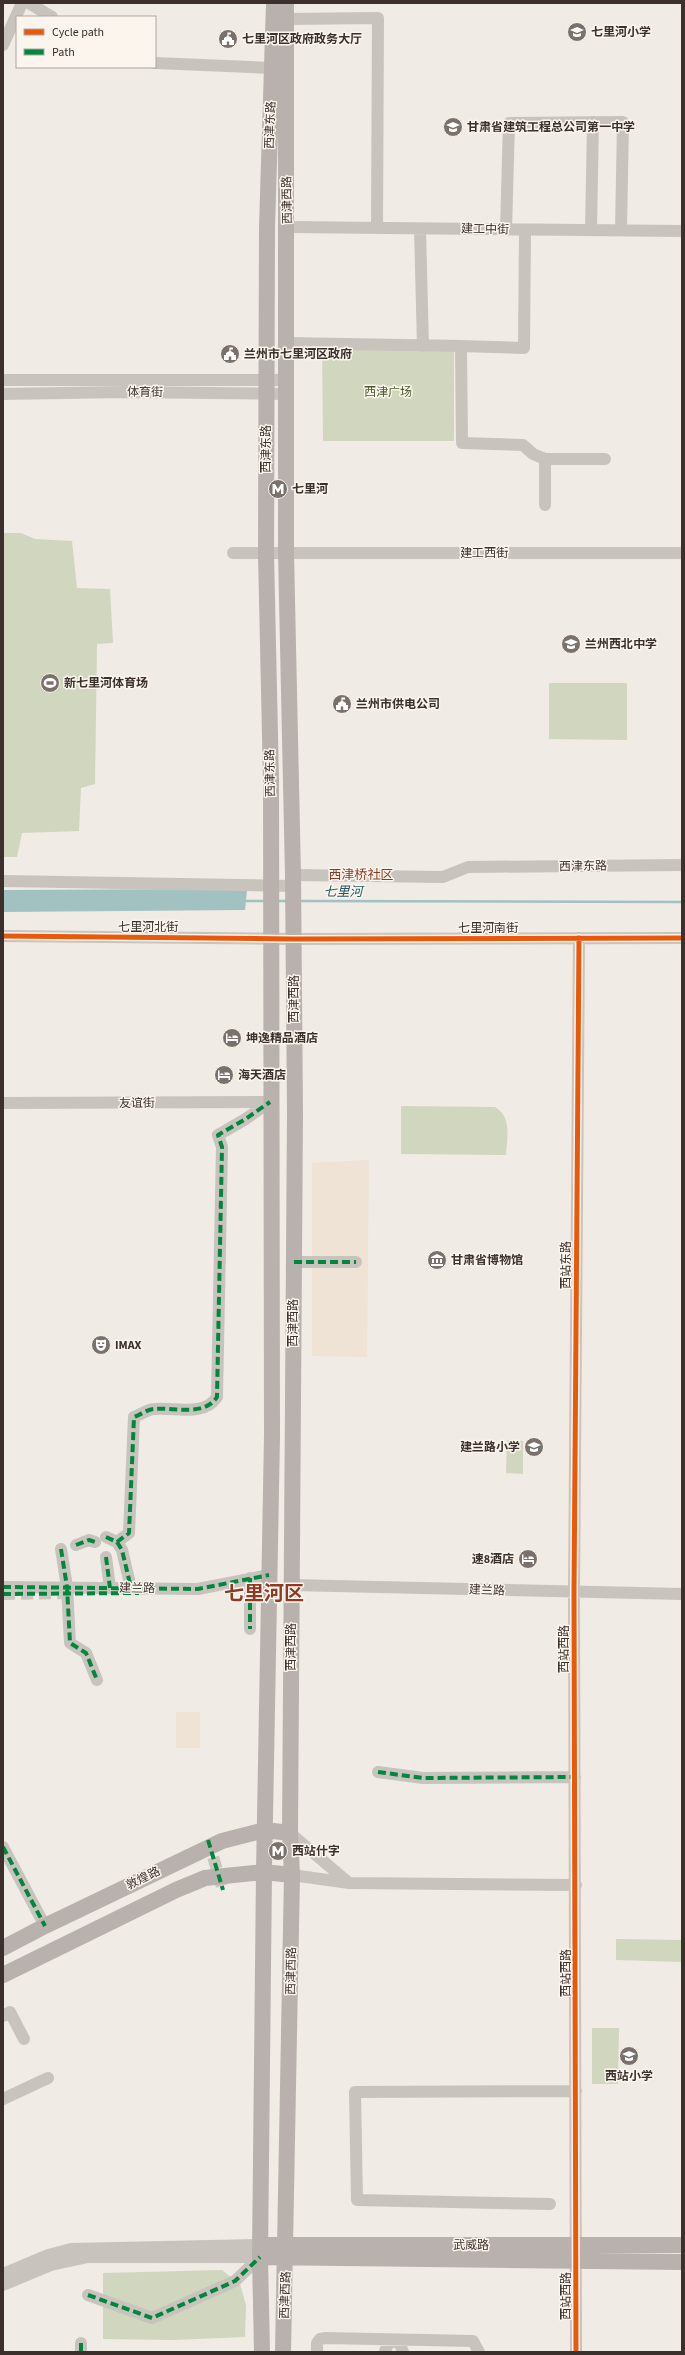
<svg xmlns="http://www.w3.org/2000/svg" width="685" height="2355" font-family="'Source Sans 3','Noto Sans SC',sans-serif">
  <style>
    .green { fill: #d1d6bf }
    .plaza { fill: #eee3d5 }
    .water { fill: #a1c2c1 }
    .lines { fill: none; stroke-linecap: round; stroke-linejoin: round }
    .stream { stroke: #a1c2c1; stroke-width: 2.5 }
    .minor-tunnel { stroke: #ccc6c0; stroke-width: 12; stroke-dasharray: 12 6; stroke-linecap: butt }
    .minor { stroke: #c9c3be; stroke-width: 12 }
    .major { stroke: #b8b1ad; stroke-width: 16 }
    .quiet { stroke: #00873e; stroke-width: 4; stroke-dasharray: 8 4; stroke-linecap: butt }
    .cycleway-casing { stroke: #fbf5ee; stroke-width: 8 }
    .cycleway { stroke: #e8590c; stroke-width: 5 }
    .labels { text-anchor: middle; stroke-width: 3; stroke-linejoin: round; paint-order: stroke }
    .poi-label { font-size: 12px; font-weight: bold; fill: #3b302b; stroke: #fbf5ee; text-anchor: start }
    .street-label { font-size: 12px; fill: #3b302b; stroke: #fbf5ee }
    .park-label { font-size: 12px; fill: #4a5a2e; stroke: #fbf5ee }
    .neighbourhood-label { font-size: 13px; fill: #8c3b22; stroke: #fbf5ee }
    .water-label { font-size: 13px; font-style: italic; fill: #1f5a5e; stroke: #fbf5ee }
    .town-label { font-size: 20px; font-weight: bold; fill: #8c3b22; stroke: #fbf5ee }
  </style>
  <rect width="100%" height="100%" fill="#f0ebe5"/>
  <path class="green" d="M 454,342 L 454,441 L 323,441 L 322,343 Z
    M 3,533 L 21,533 L 35,539 L 72,541 L 77,588 L 110,589 L 113,643 L 97,644 L 95,784 L 81,788 L 79,831 L 22,833 L 17,857 L 3,857 Z
    M 549,683 L 627,683 L 627,740 L 549,739 Z
    M 401,1106 L 495,1107 C 512,1117 507,1137 506,1155 L 401,1154 Z
    M 507,1440 L 523,1441 L 523,1474 L 506,1473 Z
    M 616,1939 L 682,1940 L 682,1962 L 616,1960 Z
    M 592,2028 L 619,2028 L 618,2084 L 592,2084 Z
    M 222,2270 L 240,2284 L 246,2305 L 245,2337 L 173,2340 L 103,2339 L 103,2273 Z"/>
  <path class="plaza" d="M 369,1160 L 367,1357 L 312,1356 L 312,1163 Z
    M 176,1712 L 200,1712 L 200,1748 L 176,1748 Z"/>
  <path class="water" d="M 211,889 L 247,891 L 245,910 L 3,912 L 3,890 Z"/>
  <g class="lines">
    <path class="stream" d="M 243,901 L 266,901
      M 277,901 L 288,901
      M 299,901 L 682,902"/>
    <path class="minor-tunnel" d="M 3,1594 L 66,1593
      M 208,1840 L 223,1890"/>
    <path class="minor" d="M 29,3 L 52,17
      M 286,19 L 378,18 L 377,228
      M 3,45 L 22,3
      M 155,63 L 272,68
      M 287,227 L 682,231
      M 420,229 L 423,346
      M 506,230 L 509,123 L 623,122 L 621,230
      M 525,230 L 524,348 L 461,346 L 462,443 L 523,445 L 533,454 L 545,459 L 605,459
      M 591,230 L 593,122
      M 287,343 L 461,346
      M 3,380 L 286,380
      M 3,394 L 123,392 L 287,394
      M 545,459 L 545,505
      M 233,553 L 682,553
      M 293,875 L 443,877 L 468,867 L 682,865
      M 3,881 L 293,886
      M 3,936 L 294,939 L 682,938
      M 3,1103 L 270,1102
      M 294,1262 L 356,1262
      M 106,1537 L 117,1542 L 122,1550 L 131,1588
      M 117,1542 L 129,1533 L 134,1417 C 140,1415 148,1409 154,1409 C 175,1407 204,1417 217,1397 L 222,1147 L 218,1135 L 244,1120 L 270,1102
      M 76,1545 L 89,1540 L 95,1542
      M 61,1549 L 67,1587 L 70,1643 L 86,1653 L 97,1680
      M 106,1557 L 110,1588
      M 250,1578 L 250,1629
      M 291,1585 L 682,1594
      M 3,1587 L 198,1589 L 269,1575
      M 378,1772 L 423,1778 L 575,1777
      M 290,1833 L 349,1883
      M 3,1847 L 45,1926
      M 292,1875 L 349,1883 L 576,1885
      M 3,2016 L 10,2012 L 24,2039
      M 3,2099 L 48,2078
      M 550,2204 L 357,2200 L 355,2092 L 576,2091
      M 3,2274 L 48,2255 L 71,2249 L 260,2245
      M 3,2285 L 51,2265 L 88,2257 L 260,2257
      M 88,2295 L 152,2318 L 235,2281 L 260,2257
      M 81,2343 L 81,2352
      M 317,2352 L 317,2343 L 320,2339 L 326,2338 L 473,2341 L 479,2352
      M 385,2352 L 388,2343 L 394,2341 L 400,2344 L 403,2352
      M 576,2352 L 574,1593 L 579,938"/>
    <path class="major" d="M 3,1948 L 45,1926 L 222,1841 L 265,1830 L 290,1833
      M 3,1975 L 176,1890 L 205,1878 L 264,1872 L 292,1875
      M 260,2245 L 682,2245
      M 260,2257 L 682,2262
      M 262,2352 L 260,2257 L 264,1872 L 272,1435 L 271,781 L 266,553 L 267,227 L 274,3
      M 283,2352 L 292,1875 L 290,1833 L 295,1112 L 293,875 L 286,553 L 286,3"/>
    <path class="quiet" d="M 294,1262 L 356,1262
      M 106,1537 L 117,1542 L 122,1550 L 131,1588
      M 117,1542 L 129,1533 L 134,1417 C 140,1415 148,1409 154,1409 C 175,1407 204,1417 217,1397 L 222,1147 L 218,1135 L 244,1120 L 270,1102
      M 76,1545 L 89,1540 L 95,1542
      M 61,1549 L 67,1587 L 70,1643 L 86,1653 L 97,1680
      M 106,1557 L 110,1588
      M 250,1578 L 250,1629
      M 3,1587 L 198,1589 L 269,1575
      M 3,1594 L 139,1593
      M 378,1772 L 423,1778 L 575,1777
      M 208,1840 L 223,1890
      M 3,1847 L 45,1926
      M 88,2295 L 152,2318 L 235,2281 L 260,2257
      M 81,2343 L 81,2352"/>
    <g class="cycleway-casing">
      <path id="cycleway" d="M 3,936 L 294,939 L 682,938
        M 576,2352 L 574,1593 L 579,938"/>
    </g>
    <use href="#cycleway" class="cycleway"/>
  </g>
  <defs>
    <g id="school-disc" transform="scale(1)"><circle r="9.5" fill="#7a716c" stroke="#fbf5ee"/><path d="M0-5L7-2L0 1L-7-2ZM-4 1L0 2.5L4 1V4Q0 6-4 4Z" fill="#fff"/></g>
    <g id="civic-disc" transform="scale(1)"><circle r="9.5" fill="#7a716c" stroke="#fbf5ee"/><path d="M-.6-6.5H3V-4.5H.6V-3L4-1V1h2V6H-6V1h2V-1L-.6-3ZM-1.2 2.5V6h2.4V2.5Z" fill="#fff"/></g>
    <g id="metro-disc" transform="scale(1)"><circle r="9.5" fill="#7a716c" stroke="#fbf5ee"/><path d="M-5.5 5V-5H-3L0 0L3-5H5.5V5H3V-.5L0 4L-3-.5V5Z" fill="#fff"/></g>
    <g id="stadium-disc" transform="scale(1)"><circle r="9.5" fill="#7a716c" stroke="#fbf5ee"/><path d="M0-5a6.5 5 0 1 0 0 10a6.5 5 0 1 0 0-10ZM-3.5-1.8h7v3.6h-7Z" fill="#fff"/></g>
    <g id="hotel-disc" transform="scale(1)"><circle r="9.5" fill="#7a716c" stroke="#fbf5ee"/><path d="M-6-4.5h1.5V1H6V5H4.5V3h-9V5H-6ZM-4 0a1.8 1.8 0 1 1 3.6 0ZM.5 0V-2.5h3Q6-2.5 6 0Z" fill="#fff"/></g>
    <g id="museum-disc" transform="scale(1)"><circle r="9.5" fill="#7a716c" stroke="#fbf5ee"/><path d="M0-6L6-3V-2H-6V-3ZM-5-1h2V3h-2ZM-1-1h2V3h-2ZM3-1h2V3H3ZM-6 4H6V6H-6Z" fill="#fff"/></g>
    <g id="theatre-disc" transform="scale(1)"><circle r="9.5" fill="#7a716c" stroke="#fbf5ee"/><path d="M-5-5.5Q0-4 5-5.5V0Q5 5 0 6Q-5 5-5 0ZM-3.3-2.5H-1v1.5H-3.3ZM1-2.5H3.3v1.5H1ZM-2.8 1Q0 5.5 2.8 1Z" fill="#fff"/></g>
  </defs>
  <g fill-rule="evenodd">
    <use href="#school-disc" x="577" y="32"/>
    <use href="#civic-disc" x="228" y="39"/>
    <use href="#school-disc" x="453" y="127"/>
    <use href="#civic-disc" x="230" y="354"/>
    <use href="#metro-disc" x="278" y="489"/>
    <use href="#school-disc" x="571" y="644"/>
    <use href="#stadium-disc" x="50" y="683"/>
    <use href="#civic-disc" x="342" y="704"/>
    <use href="#hotel-disc" x="232" y="1038"/>
    <use href="#hotel-disc" x="224" y="1075"/>
    <use href="#museum-disc" x="437" y="1260"/>
    <use href="#theatre-disc" x="101" y="1345"/>
    <use href="#school-disc" x="534" y="1447"/>
    <use href="#hotel-disc" x="528" y="1559"/>
    <use href="#metro-disc" x="278" y="1851"/>
    <use href="#school-disc" x="629" y="2056"/>
  </g>
  <g class="labels">
    <g class="poi-label">
      <text x="591" y="36">七里河小学</text>
      <text x="242" y="43">七里河区政府政务大厅</text>
      <text x="467" y="131">甘肃省建筑工程总公司第一中学</text>
      <text x="244" y="358">兰州市七里河区政府</text>
      <text x="292" y="493">七里河</text>
      <text x="585" y="648">兰州西北中学</text>
      <text x="64" y="687">新七里河体育场</text>
      <text x="356" y="708">兰州市供电公司</text>
      <text x="246" y="1042">坤逸精品酒店</text>
      <text x="238" y="1079">海天酒店</text>
      <text x="451" y="1264">甘肃省博物馆</text>
      <text x="115" y="1349">IMAX</text>
      <text x="520" y="1451" text-anchor="end">建兰路小学</text>
      <text x="514" y="1563" text-anchor="end">速8酒店</text>
      <text x="292" y="1855">西站什字</text>
      <text x="629" y="2080" text-anchor="middle">西站小学</text>
    </g>
    <g class="street-label">
      <text transform="translate(270 125) rotate(-88)" y="4">西津东路</text>
      <text transform="translate(287 200) rotate(-91)" y="4">西津西路</text>
      <text transform="translate(485 229) rotate(1)" y="4">建工中街</text>
      <text transform="translate(145 392) rotate(1)" y="4">体育街</text>
      <text transform="translate(266 449) rotate(-90)" y="4">西津东路</text>
      <text x="484" y="557">建工西街</text>
      <text transform="translate(270 773) rotate(-91)" y="4">西津东路</text>
      <text transform="translate(583 866) rotate(-1)" y="4">西津东路</text>
      <text x="148" y="931">七里河北街</text>
      <text x="488" y="932">七里河南街</text>
      <text transform="translate(294 999) rotate(-90)" y="4">西津西路</text>
      <text transform="translate(137 1103) rotate(-1)" y="4">友谊街</text>
      <text transform="translate(566 1265) rotate(-90)" y="4">西站东路</text>
      <text transform="translate(293 1323) rotate(-90)" y="4">西津西路</text>
      <text transform="translate(137 1588) rotate(1)" y="4">建兰路</text>
      <text transform="translate(487 1590) rotate(2)" y="4">建兰路</text>
      <text transform="translate(291 1647) rotate(-90)" y="4">西津西路</text>
      <text transform="translate(564 1649) rotate(-90)" y="4">西站西路</text>
      <text transform="translate(143 1878) rotate(-26)" y="4">敦煌路</text>
      <text transform="translate(291 1971) rotate(-89)" y="4">西津西路</text>
      <text transform="translate(566 1973) rotate(-90)" y="4">西站西路</text>
      <text x="471" y="2249">武威路</text>
      <text transform="translate(285 2295) rotate(-88)" y="4">西津西路</text>
      <text transform="translate(566 2296) rotate(-90)" y="4">西站西路</text>
    </g>
    <g class="park-label">
      <text x="388" y="396">西津广场</text>
    </g>
    <g class="neighbourhood-label">
      <text x="361" y="879">西津桥社区</text>
    </g>
    <g class="water-label">
      <text x="343" y="896">七里河</text>
    </g>
    <g class="town-label">
      <text x="264" y="1600">七里河区</text>
    </g>
  </g>
  <rect width="685" height="2355" fill="none" stroke="#3b302b" stroke-width="8"/>
  <rect x="16" y="16" width="140" height="52" fill="#fbf5ee" stroke="#aea6a0"/>
  <rect x="24" y="29" width="20" height="6" fill="#e8590c" stroke="#aea6a0"/>
  <text x="52" y="36" font-size="12" fill="#3b302b">Cycle path</text>
  <rect x="24" y="49" width="20" height="6" fill="#00873e" stroke="#aea6a0"/>
  <text x="52" y="56" font-size="12" fill="#3b302b">Path</text>
</svg>
